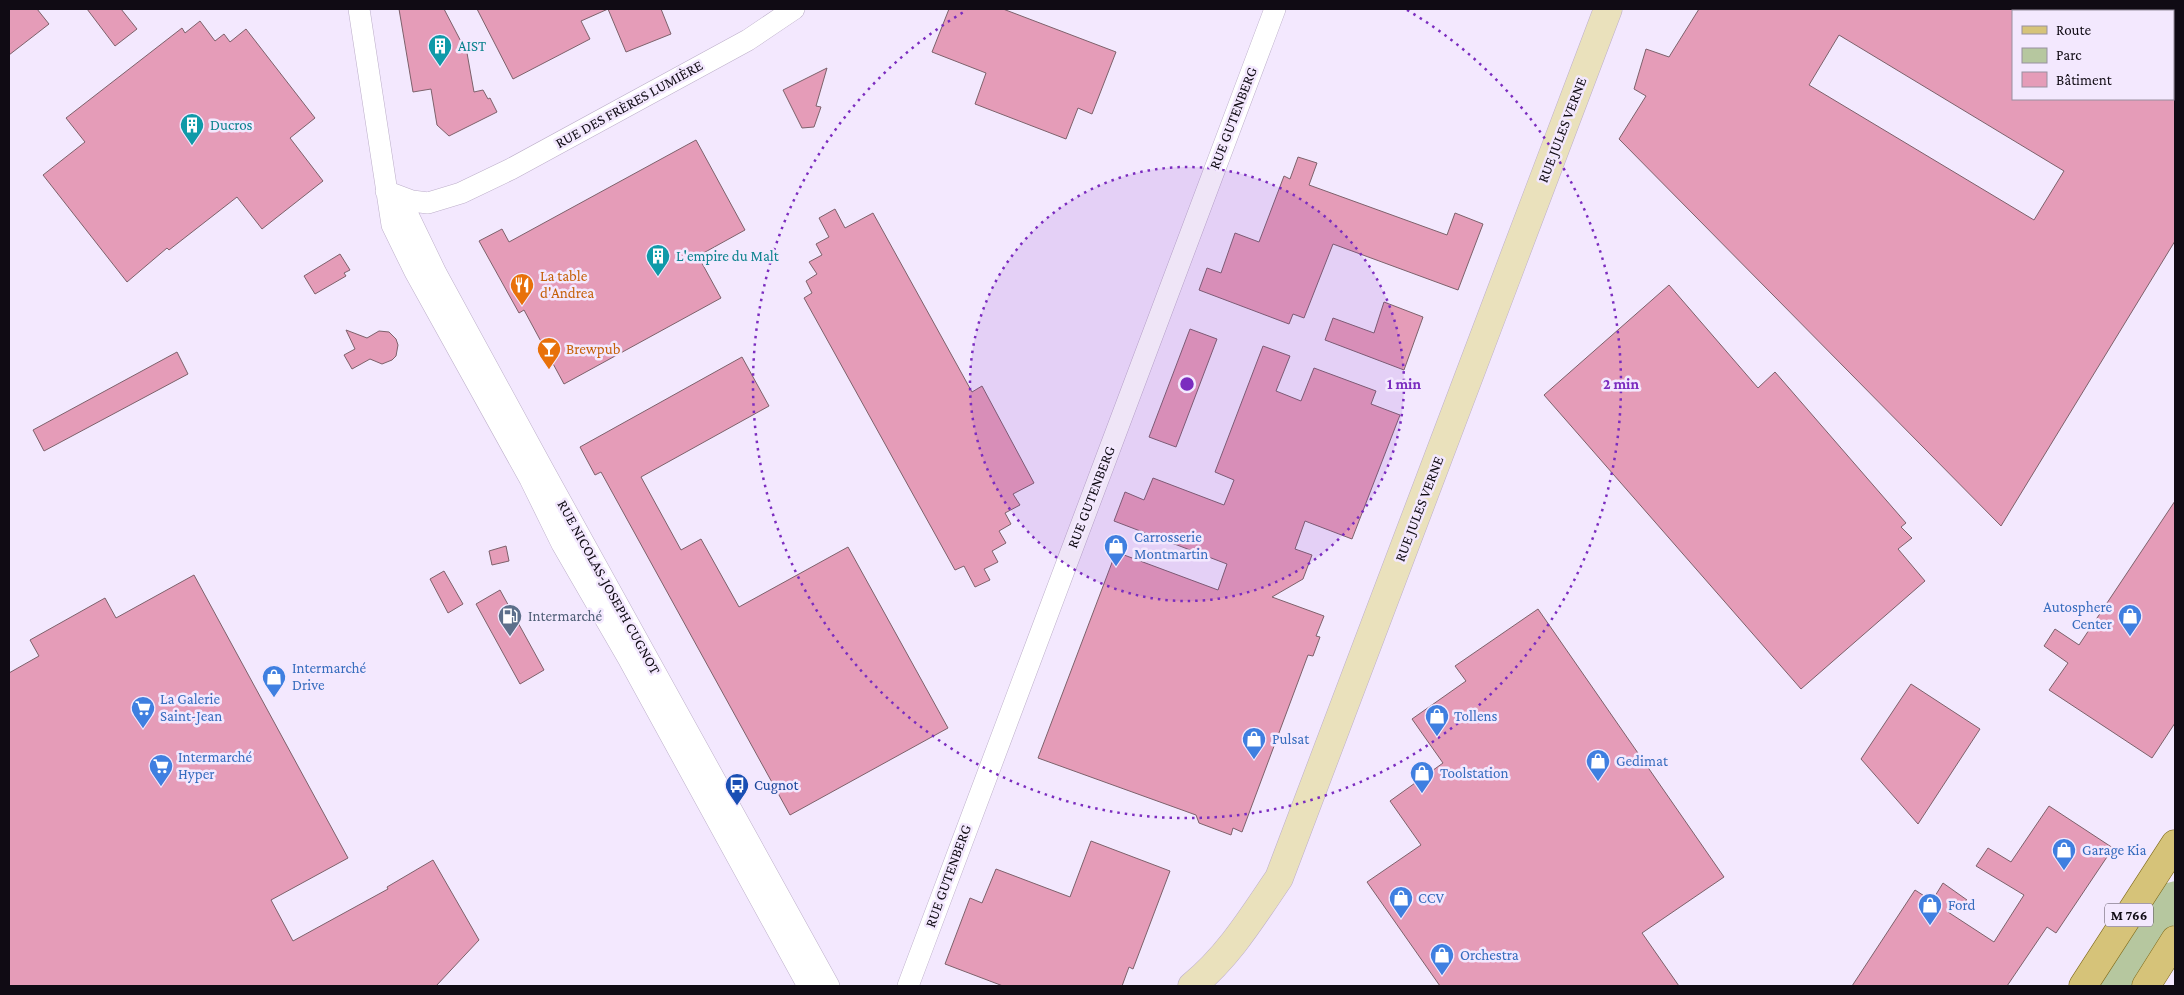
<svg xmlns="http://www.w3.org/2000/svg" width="2184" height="995" font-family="'Crimson Pro',serif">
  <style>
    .green { fill: #b6c79f }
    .building { fill: #e59cb8; stroke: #7d616b; fill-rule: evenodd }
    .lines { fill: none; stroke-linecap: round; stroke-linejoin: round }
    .street-casing { stroke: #bdafca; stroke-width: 22 }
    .secondary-casing { stroke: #bdafca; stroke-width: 29 }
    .primary-casing { stroke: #7e691b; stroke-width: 29 }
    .street { stroke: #fff; stroke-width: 21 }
    .secondary { stroke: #eae1bc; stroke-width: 28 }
    .primary { stroke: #d6c379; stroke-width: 28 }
    .ring { fill: none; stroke: #7b2cbf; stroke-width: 2.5; stroke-dasharray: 2.5 5 }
    .labels { text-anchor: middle; stroke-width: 5; stroke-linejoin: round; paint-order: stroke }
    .shield { fill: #f3e8fe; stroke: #544d5a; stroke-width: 1 }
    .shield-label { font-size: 14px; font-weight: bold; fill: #100b14 }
    .culture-label { font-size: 15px; fill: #0d838f; stroke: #f3e8fe; text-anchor: start }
    .street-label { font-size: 15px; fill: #100b14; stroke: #f3e8fe }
    .food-label { font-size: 15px; fill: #c56008; stroke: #f3e8fe; text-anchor: start }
    .shop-label { font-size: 15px; fill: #366cbe; stroke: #f3e8fe; text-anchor: start }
    .service-label { font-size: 15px; fill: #4e5e75; stroke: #f3e8fe; text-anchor: start }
    .transit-label { font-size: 15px; fill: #164399; stroke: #f3e8fe; text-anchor: start }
    .centre { fill: #7b2cbf; stroke: #f3e8fe; stroke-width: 2.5 }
    .ring-label { font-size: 15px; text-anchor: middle; font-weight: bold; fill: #7b2cbf; stroke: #f3e8fe; stroke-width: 5; stroke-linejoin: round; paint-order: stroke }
  </style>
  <rect width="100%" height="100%" fill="#f3e8fe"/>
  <path class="green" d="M 2175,881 L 2175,923 L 2135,986 L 2096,986 L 2163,884 Z"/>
  <path class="building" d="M 9,9 L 37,9 L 49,24 L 9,55 Z
    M 87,9 L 121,9 L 137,29 L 115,46 Z
    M 399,9 L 444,9 L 467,53 L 474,92 L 483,90 L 488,99 L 490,98 L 497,112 L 449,136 L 437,125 L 431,89 L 413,92 Z
    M 477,9 L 608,9 L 581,21 L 590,39 L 513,79 Z
    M 608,9 L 661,9 L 671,34 L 626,52 Z
    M 949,9 L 1003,9 L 1116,52 L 1092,114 L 1078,108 L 1066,139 L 975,104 L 986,73 L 932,52 Z
    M 1699,9 L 2013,9 L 2013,99 L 2175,99 L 2175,241 L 2001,526 L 1619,139 L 1646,96 L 1634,89 L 1646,49 L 1669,57 ZM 1839,35 L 2064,171 L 2034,220 L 1809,85 Z
    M 200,21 L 215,41 L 224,34 L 230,42 L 246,29 L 315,118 L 290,138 L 323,181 L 262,229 L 237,197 L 169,250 L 167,248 L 127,282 L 43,175 L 85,142 L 66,118 L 182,28 L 185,33 Z
    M 827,68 L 816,106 L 821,107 L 814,127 L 802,128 L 783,90 Z
    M 696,140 L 745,230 L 698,256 L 721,298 L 564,384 L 524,310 L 519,313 L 479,241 L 502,229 L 509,242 Z
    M 1298,157 L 1317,163 L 1309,185 L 1447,235 L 1455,213 L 1483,224 L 1458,290 L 1333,244 L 1304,318 L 1293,314 L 1289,324 L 1199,290 L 1207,268 L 1221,273 L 1235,233 L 1259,242 L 1284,176 L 1290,179 Z
    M 835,209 L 845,228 L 873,213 L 972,392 L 982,386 L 1034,483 L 1013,494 L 1020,505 L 1005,513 L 1011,524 L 999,531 L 1006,543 L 992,551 L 998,562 L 984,569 L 990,580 L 975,587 L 964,566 L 955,570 L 804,298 L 812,293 L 806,281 L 817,274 L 809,262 L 822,255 L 816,244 L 829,237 L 819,218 Z
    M 340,254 L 350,270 L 344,273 L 346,276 L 315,294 L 304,276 Z
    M 1669,285 L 1758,388 L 1775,372 L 1906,523 L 1901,527 L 1912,538 L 1898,549 L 1925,581 L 1801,689 L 1544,395 Z
    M 1384,302 L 1423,317 L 1404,370 L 1325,340 L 1333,318 L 1374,333 Z
    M 1190,329 L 1217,339 L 1176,447 L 1149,437 Z
    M 346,330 L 367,338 L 379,331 L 389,332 L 396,339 L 398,345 L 396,356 L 392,360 L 382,364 L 370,359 L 352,369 L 344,355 L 355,349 Z
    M 1263,346 L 1290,356 L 1276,391 L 1301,401 L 1314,368 L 1376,391 L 1371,404 L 1400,415 L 1352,539 L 1305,521 L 1295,549 L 1312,555 L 1303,579 L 1272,597 L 1324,616 L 1316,636 L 1320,637 L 1313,656 L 1308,655 L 1242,832 L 1233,828 L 1231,835 L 1199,823 L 1196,815 L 1038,758 L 1116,552 L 1218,590 L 1227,564 L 1114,521 L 1125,492 L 1144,500 L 1153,478 L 1224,505 L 1234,480 L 1215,472 Z
    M 177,352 L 188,374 L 44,451 L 33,430 Z
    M 742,357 L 769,406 L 641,477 L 681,550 L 701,539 L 739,607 L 848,547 L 948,728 L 790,815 L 601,472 L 595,475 L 580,447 Z
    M 2175,501 L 2175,723 L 2152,758 L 2049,690 L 2068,663 L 2044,646 L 2055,629 L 2079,645 Z
    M 506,546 L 509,561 L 492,565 L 489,551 Z
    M 444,571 L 463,604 L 448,613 L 430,579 Z
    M 194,575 L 348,858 L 271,900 L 293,941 L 388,889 L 387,887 L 433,860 L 479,940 L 436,986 L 9,986 L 9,673 L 39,656 L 30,640 L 105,598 L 116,618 Z
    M 500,590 L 544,670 L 520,684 L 476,604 Z
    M 1538,609 L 1724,877 L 1642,933 L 1679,986 L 1440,986 L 1367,882 L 1421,845 L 1390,801 L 1443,763 L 1412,719 L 1466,681 L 1455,666 Z
    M 1911,684 L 1980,729 L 1918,824 L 1861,759 Z
    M 2049,806 L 2113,848 L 2056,933 L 2047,927 L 2007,986 L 1852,986 L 1915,890 L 1932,901 L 1943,883 L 1967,900 L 1948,912 L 1994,942 L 2024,895 L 1976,866 L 1988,848 L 2011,862 Z
    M 1091,841 L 1170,871 L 1133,969 L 1129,967 L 1122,986 L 1003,986 L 945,964 L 970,898 L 982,903 L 996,869 L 1070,897 Z"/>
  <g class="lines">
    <g class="street-casing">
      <path id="street" d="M 359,9 L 392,225 L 415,272 L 530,479 L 562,544 L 628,658 L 808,986
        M 386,191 L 409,217 L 436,273 L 544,471 L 829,986
        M 388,192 L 412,201 L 428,203 L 461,193 L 511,169 L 748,40 L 794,9
        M 908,986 L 1275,9"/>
    </g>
    <g class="secondary-casing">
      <path id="secondary" d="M 1192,986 C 1229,956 1253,916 1279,878 L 1608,9"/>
    </g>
    <g class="primary-casing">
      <path id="primary" d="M 2083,986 L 2175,844
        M 2146,986 L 2175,940"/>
    </g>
    <use href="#street" class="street"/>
    <use href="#secondary" class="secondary"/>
    <use href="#primary" class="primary"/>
  </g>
  <circle cx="1187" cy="384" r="217" fill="#7b2cbf" fill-opacity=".12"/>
  <g class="ring">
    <circle cx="1187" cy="384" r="217"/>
    <path d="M1407 10A434 434 0 1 1 967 10"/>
  </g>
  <defs>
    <g id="building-pin" transform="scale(1.25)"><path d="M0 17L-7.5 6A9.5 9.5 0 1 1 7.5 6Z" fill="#0f9aa8" stroke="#f3e8fe"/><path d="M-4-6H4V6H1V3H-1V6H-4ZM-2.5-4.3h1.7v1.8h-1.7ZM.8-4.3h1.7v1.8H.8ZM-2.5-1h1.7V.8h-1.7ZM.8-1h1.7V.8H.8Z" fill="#fff"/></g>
    <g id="restaurant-pin" transform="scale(1.25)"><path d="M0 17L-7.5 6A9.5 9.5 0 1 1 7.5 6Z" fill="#e8710a" stroke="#f3e8fe"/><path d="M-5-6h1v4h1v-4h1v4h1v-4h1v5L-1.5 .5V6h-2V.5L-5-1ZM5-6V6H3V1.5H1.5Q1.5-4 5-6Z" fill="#fff"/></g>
    <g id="bar-pin" transform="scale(1.25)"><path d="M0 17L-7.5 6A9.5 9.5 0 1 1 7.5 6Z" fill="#e8710a" stroke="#f3e8fe"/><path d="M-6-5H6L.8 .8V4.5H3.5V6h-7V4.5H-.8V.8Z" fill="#fff"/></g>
    <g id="shop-pin" transform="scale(1.25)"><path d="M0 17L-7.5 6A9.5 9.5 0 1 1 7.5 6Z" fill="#3f7fe0" stroke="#f3e8fe"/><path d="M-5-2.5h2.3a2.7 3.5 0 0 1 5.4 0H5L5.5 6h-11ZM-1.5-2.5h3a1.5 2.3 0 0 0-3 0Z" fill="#fff"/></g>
    <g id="fuel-pin" transform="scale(1.25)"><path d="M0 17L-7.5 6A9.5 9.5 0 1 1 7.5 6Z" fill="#5c6f8a" stroke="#f3e8fe"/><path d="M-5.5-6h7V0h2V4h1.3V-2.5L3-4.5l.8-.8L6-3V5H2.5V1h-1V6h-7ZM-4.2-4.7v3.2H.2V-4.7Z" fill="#fff"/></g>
    <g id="supermarket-pin" transform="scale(1.25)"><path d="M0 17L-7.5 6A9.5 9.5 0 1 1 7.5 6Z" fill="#3f7fe0" stroke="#f3e8fe"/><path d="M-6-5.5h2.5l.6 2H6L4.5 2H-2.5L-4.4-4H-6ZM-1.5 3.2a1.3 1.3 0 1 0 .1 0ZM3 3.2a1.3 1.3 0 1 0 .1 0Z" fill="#fff"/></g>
    <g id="bus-pin" transform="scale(1.25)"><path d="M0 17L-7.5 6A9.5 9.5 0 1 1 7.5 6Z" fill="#1a4fb4" stroke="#f3e8fe"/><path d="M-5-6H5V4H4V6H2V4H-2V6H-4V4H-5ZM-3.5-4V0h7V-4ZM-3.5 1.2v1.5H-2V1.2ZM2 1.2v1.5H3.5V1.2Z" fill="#fff"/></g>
  </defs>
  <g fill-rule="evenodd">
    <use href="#building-pin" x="440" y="46"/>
    <use href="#building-pin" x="192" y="125"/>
    <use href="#building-pin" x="658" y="256"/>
    <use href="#restaurant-pin" x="522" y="285"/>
    <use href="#bar-pin" x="549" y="349"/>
    <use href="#shop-pin" x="1116" y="546"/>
    <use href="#fuel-pin" x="510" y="616"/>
    <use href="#shop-pin" x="2130" y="616"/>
    <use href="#shop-pin" x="274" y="677"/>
    <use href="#supermarket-pin" x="143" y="708"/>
    <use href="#shop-pin" x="1437" y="716"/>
    <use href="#shop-pin" x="1254" y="739"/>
    <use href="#shop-pin" x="1598" y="761"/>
    <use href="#supermarket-pin" x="161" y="766"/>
    <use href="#shop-pin" x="1422" y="773"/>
    <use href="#bus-pin" x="737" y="785"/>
    <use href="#shop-pin" x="2064" y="850"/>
    <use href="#shop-pin" x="1401" y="898"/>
    <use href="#shop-pin" x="1930" y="905"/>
    <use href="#shop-pin" x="1442" y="955"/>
  </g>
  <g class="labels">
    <rect class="shield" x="2105" y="903.5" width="48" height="23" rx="4"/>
    <g class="shield-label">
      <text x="2129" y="920">M 766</text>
    </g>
    <g class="culture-label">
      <text x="458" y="51">AIST</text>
      <text x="210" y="130">Ducros</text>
      <text x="676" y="261">L'empire du Malt</text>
    </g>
    <g class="street-label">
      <text transform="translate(629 104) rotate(-29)" y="5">RUE DES FRÈRES LUMIÈRE</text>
      <text transform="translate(1233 118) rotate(-69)" y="5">RUE GUTENBERG</text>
      <text transform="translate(1562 130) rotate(-69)" y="5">RUE JULES VERNE</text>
      <text transform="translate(1091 497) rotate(-69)" y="5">RUE GUTENBERG</text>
      <text transform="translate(1419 509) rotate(-69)" y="5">RUE JULES VERNE</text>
      <text transform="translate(609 587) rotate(61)" y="5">RUE NICOLAS-JOSEPH CUGNOT</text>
      <text transform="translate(948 876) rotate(-70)" y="5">RUE GUTENBERG</text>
    </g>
    <g class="food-label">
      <text x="540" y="281">La table<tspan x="540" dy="17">d'Andrea</tspan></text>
      <text x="566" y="354">Brewpub</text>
    </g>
    <g class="shop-label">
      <text x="1134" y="542">Carrosserie<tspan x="1134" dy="17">Montmartin</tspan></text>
      <text x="2112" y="612" text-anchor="end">Autosphere<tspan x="2112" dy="17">Center</tspan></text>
      <text x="292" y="673">Intermarché<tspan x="292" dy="17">Drive</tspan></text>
      <text x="160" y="704">La Galerie<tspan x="160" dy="17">Saint-Jean</tspan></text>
      <text x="1454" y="721">Tollens</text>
      <text x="1272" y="744">Pulsat</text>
      <text x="178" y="762">Intermarché<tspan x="178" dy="17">Hyper</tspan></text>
      <text x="1616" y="766">Gedimat</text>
      <text x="1440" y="778">Toolstation</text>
      <text x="2082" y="855">Garage Kia</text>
      <text x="1418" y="903">CCV</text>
      <text x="1948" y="910">Ford</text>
      <text x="1460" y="960">Orchestra</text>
    </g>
    <g class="service-label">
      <text x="528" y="621">Intermarché</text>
    </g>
    <g class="transit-label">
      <text x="754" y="790">Cugnot</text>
    </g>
  </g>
  <circle cx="1187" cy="384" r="8" class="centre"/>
  <g class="ring-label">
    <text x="1404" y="389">1 min</text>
    <text x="1621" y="389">2 min</text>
  </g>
  <rect width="2184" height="995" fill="none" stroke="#100b14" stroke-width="20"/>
  <rect x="2012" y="10" width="162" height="90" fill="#f3e8fe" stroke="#9890a0"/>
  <rect x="2022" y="26" width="25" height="8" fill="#d6c379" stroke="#9890a0"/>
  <text x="2056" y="35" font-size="15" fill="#100b14">Route</text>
  <rect x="2022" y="48" width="25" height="15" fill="#b6c79f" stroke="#9890a0"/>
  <text x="2056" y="60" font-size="15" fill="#100b14">Parc</text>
  <rect x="2022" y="72" width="25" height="15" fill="#e59cb8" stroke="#9890a0"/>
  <text x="2056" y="85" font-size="15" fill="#100b14">Bâtiment</text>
</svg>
